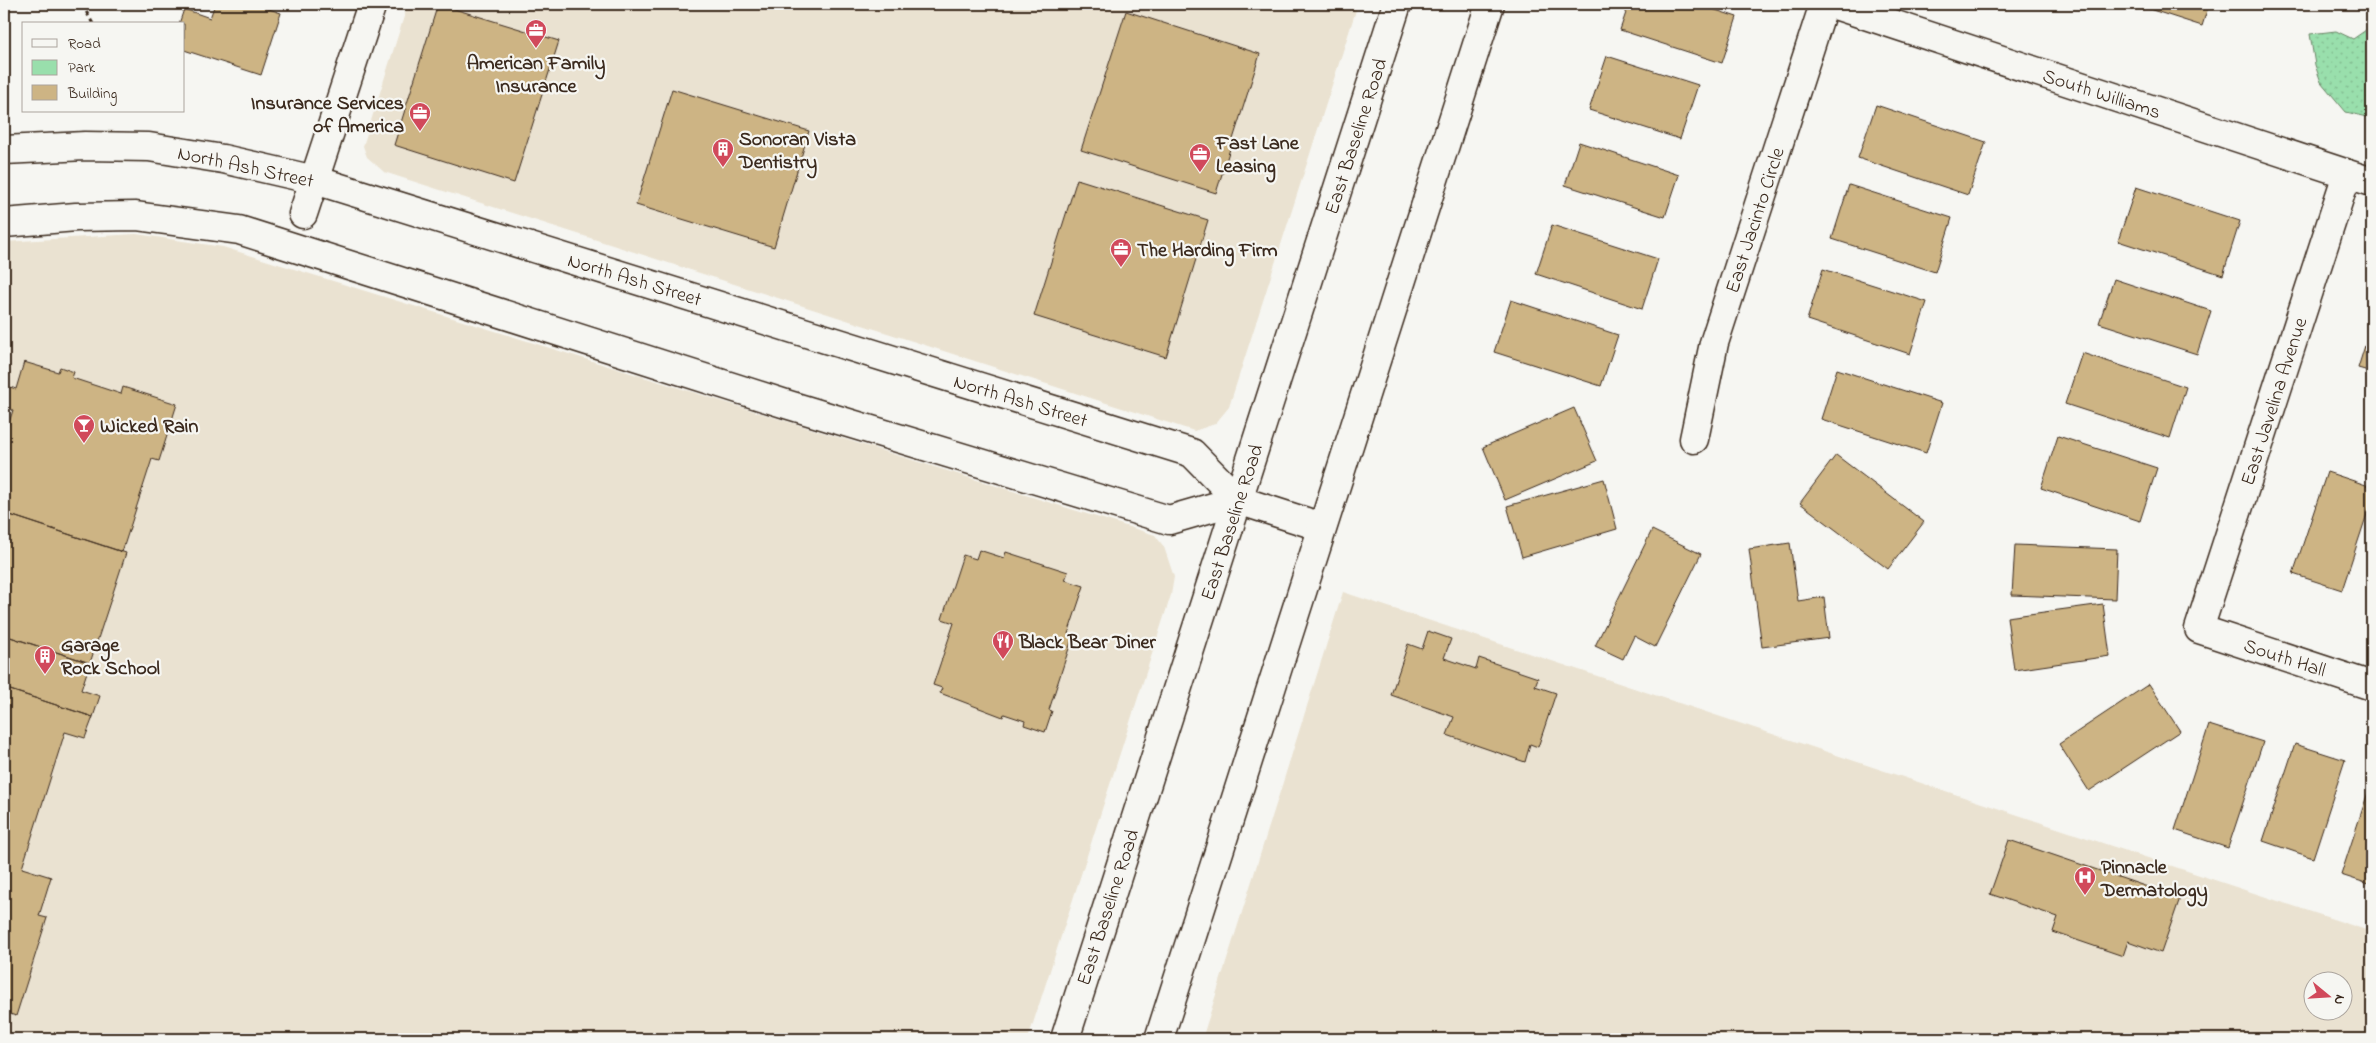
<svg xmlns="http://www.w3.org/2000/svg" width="2376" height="1043" font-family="'Indie Flower',sans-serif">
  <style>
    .built { fill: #eae2d1; fill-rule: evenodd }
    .green { fill: url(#green-dots); stroke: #6a8465 }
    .building { fill: #cdb484; stroke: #3b2a1e }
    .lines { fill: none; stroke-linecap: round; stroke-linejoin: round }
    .minor-casing { stroke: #3b2a1e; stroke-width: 31 }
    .major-casing { stroke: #3b2a1e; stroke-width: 31 }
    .path { stroke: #3b2a1e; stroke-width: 3; stroke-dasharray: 5 4; stroke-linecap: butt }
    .minor { stroke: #f6f6f2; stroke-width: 28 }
    .major { stroke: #f6f6f2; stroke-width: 28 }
    .labels { text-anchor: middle; stroke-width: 4.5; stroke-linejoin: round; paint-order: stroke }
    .poi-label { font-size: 20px; font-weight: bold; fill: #3b2a1e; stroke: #f6f6f2; text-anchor: start }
    .street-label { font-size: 20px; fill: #3b2a1e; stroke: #f6f6f2 }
  </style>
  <defs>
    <pattern id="green-dots" width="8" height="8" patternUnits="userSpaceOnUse" patternTransform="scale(1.25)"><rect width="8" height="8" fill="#99dfac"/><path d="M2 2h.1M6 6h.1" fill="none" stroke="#85c094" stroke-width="1.8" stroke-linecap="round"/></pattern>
  </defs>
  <rect width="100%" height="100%" fill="#f6f6f2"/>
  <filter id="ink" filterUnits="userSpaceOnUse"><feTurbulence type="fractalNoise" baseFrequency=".02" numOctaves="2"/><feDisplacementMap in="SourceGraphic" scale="10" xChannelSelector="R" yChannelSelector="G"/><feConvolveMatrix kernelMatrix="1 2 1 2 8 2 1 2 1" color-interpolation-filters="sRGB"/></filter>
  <g filter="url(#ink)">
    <path class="built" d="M 408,4 L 1358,4 L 1229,407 L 1215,424 L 1194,431 L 384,172 L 367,157 L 363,146 Z
      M 136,234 L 223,247 L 1155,535 L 1164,547 L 1174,577 L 1171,595 L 1028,1039 L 4,1039 L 4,242 Z
      M 1343,592 L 2372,932 L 2372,1039 L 1202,1039 ZM 2314,980 L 2344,980 L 2344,1010 L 2314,1010 Z"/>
    <path class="green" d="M 2372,16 L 2372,118 L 2346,112 L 2321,82 L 2315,65 L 2310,34 L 2336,31 L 2353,39 L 2366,30 Z"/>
    <path class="building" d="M 215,4 L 254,4 L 281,13 L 261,75 L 184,50 L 184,24 L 179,24 L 184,9 L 210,18 Z
      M 438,4 L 559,41 L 514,183 L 394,145 Z
      M 1629,4 L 1697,4 L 1737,17 L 1722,63 L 1620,30 Z
      M 2147,4 L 2209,4 L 2202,26 L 2146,8 Z
      M 1126,11 L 1260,54 L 1216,193 L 1081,150 Z
      M 1607,56 L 1698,85 L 1680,139 L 1589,110 Z
      M 672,89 L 809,131 L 774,247 L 636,205 Z
      M 1876,105 L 1986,142 L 1968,195 L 1858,158 Z
      M 1579,142 L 1679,175 L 1665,217 L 1565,185 Z
      M 1077,179 L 1208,220 L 1166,357 L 1034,316 Z
      M 1849,185 L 1952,218 L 1935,272 L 1832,239 Z
      M 2136,187 L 2240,221 L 2223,275 L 2118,241 Z
      M 1552,225 L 1658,259 L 1642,309 L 1536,274 Z
      M 1823,269 L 1927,302 L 1910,354 L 1807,320 Z
      M 2114,279 L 2211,311 L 2197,354 L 2099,323 Z
      M 1511,300 L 1618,335 L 1601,386 L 1494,352 Z
      M 2372,323 L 2372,372 L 2358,368 Z
      M 2082,353 L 2186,387 L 2170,438 L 2065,404 Z
      M 24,362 L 58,372 L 60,367 L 74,372 L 72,378 L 121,394 L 123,387 L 177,404 L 159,461 L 152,459 L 122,552 L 4,513 L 4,428 L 7,429 L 13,410 L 4,407 L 4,385 L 16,389 Z
      M 1837,369 L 1942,403 L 1926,453 L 1821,419 Z
      M 1574,408 L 1597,461 L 1505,500 L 1483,447 Z
      M 2058,436 L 2157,468 L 2140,521 L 2041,488 Z
      M 1836,455 L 1924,522 L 1888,569 L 1800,503 Z
      M 2327,472 L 2372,487 L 2372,499 L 2342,590 L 2293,574 Z
      M 1604,479 L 1617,529 L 1522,557 L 1507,506 Z
      M 4,513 L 126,553 L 90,663 L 4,635 Z
      M 1652,530 L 1701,554 L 1655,647 L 1634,636 L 1623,659 L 1595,646 Z
      M 1790,543 L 1798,601 L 1824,597 L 1829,638 L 1762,647 L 1749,549 Z
      M 2015,545 L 2117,549 L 2115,599 L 2012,595 Z
      M 979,550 L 1004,558 L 1006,552 L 1068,572 L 1065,580 L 1084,586 L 1068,634 L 1073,636 L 1049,710 L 1052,711 L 1045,732 L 1024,725 L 1025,721 L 1004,714 L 1003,717 L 940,693 L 942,688 L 933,685 L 954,623 L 942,619 L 963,555 L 976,559 Z
      M 2103,604 L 2110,656 L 2014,670 L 2007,617 Z
      M 1428,631 L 1451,639 L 1444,658 L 1476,669 L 1479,658 L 1538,678 L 1535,686 L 1556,693 L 1538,747 L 1530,744 L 1525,762 L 1447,735 L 1454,717 L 1391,695 L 1408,644 L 1422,649 Z
      M 4,635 L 90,663 L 81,690 L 100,696 L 93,717 L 4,688 Z
      M 2149,684 L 2180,731 L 2089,791 L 2059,744 Z
      M 4,688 L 93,717 L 85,738 L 65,732 L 22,868 L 51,877 L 39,916 L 47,918 L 16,1016 L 7,1013 L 4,1024 Z
      M 2209,725 L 2263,742 L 2228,848 L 2175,830 Z
      M 2295,744 L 2345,760 L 2313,858 L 2263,841 Z
      M 2372,780 L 2372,885 L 2341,875 Z
      M 2009,840 L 2180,898 L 2161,953 L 2128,941 L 2123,956 L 2053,932 L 2058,917 L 1990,894 Z"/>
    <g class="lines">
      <g class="minor-casing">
        <path id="minor" d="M 1832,4 L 2372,182
          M 4,150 L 85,146 L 149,147 L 223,159 L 315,180 L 1192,453 L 1238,500 L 1322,527
          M 2347,174 L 2199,629 L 2372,686
          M 303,214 L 372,4
          M 4,223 L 76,217 L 136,216 L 239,230 L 789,405 L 1169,520 L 1238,500
          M 1694,439 L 1714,343 L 1824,4"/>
      </g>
      <g class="major-casing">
        <path id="major" d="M 1065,1039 L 1397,4
          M 1159,1039 L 1490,4"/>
      </g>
      <path class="path" d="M 82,4 L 93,24"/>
      <use href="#minor" class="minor"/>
      <use href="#major" class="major"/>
    </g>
  </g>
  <defs>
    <g id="office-pin" transform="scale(1.125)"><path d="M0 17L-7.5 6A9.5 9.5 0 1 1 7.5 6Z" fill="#d1495b" stroke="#f6f6f2"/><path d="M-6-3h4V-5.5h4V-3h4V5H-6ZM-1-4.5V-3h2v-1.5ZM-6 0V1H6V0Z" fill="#fff"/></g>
    <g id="building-pin" transform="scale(1.125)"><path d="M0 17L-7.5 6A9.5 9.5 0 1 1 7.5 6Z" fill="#d1495b" stroke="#f6f6f2"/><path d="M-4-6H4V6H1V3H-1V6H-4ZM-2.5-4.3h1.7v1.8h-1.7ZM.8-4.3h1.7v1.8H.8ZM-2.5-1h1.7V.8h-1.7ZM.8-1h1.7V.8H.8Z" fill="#fff"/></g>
    <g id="bar-pin" transform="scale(1.125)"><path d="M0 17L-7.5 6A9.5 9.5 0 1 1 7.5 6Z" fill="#d1495b" stroke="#f6f6f2"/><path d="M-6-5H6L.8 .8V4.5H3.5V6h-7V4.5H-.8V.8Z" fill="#fff"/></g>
    <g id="restaurant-pin" transform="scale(1.125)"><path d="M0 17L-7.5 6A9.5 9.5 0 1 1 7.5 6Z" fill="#d1495b" stroke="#f6f6f2"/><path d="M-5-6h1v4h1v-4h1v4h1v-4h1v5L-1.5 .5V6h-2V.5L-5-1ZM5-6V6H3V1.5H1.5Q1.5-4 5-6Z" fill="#fff"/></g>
    <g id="hospital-pin" transform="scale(1.125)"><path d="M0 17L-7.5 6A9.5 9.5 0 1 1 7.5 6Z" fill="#d1495b" stroke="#f6f6f2"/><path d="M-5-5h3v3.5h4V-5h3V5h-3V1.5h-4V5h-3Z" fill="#fff"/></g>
  </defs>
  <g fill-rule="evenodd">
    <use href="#office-pin" x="536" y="30"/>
    <use href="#office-pin" x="420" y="113"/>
    <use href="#building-pin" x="723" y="149"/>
    <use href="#office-pin" x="1200" y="154"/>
    <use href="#office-pin" x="1121" y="249"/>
    <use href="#bar-pin" x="84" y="425"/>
    <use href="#restaurant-pin" x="1003" y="641"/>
    <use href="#building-pin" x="45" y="656"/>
    <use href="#hospital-pin" x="2085" y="877"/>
  </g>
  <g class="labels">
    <g class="poi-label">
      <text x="536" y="69" text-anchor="middle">American Family<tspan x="536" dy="23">Insurance</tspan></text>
      <text x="404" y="109" text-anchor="end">Insurance Services<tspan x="404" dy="23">of America</tspan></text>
      <text x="739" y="145">Sonoran Vista<tspan x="739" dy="23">Dentistry</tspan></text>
      <text x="1216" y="149">Fast Lane<tspan x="1216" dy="23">Leasing</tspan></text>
      <text x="1137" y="256">The Harding Firm</text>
      <text x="100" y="432">Wicked Rain</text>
      <text x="1019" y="648">Black Bear Diner</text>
      <text x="61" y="651">Garage<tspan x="61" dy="23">Rock School</tspan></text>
      <text x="2101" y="873">Pinnacle<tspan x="2101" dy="23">Dermatology</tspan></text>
    </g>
    <g class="street-label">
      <text transform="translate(2102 93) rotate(18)" y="7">South Williams</text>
      <text transform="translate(1355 136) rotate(-72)" y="7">East Baseline Road</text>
      <text transform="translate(246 166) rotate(12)" y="7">North Ash Street</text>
      <text transform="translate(1754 220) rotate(-72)" y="7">East Jacinto Circle</text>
      <text transform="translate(635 279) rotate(17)" y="7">North Ash Street</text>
      <text transform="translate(1021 400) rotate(17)" y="7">North Ash Street</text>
      <text transform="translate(2273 401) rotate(-72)" y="7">East Javelina Avenue</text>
      <text transform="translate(1231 522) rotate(-72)" y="7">East Baseline Road</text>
      <text transform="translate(2285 657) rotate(18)" y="7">South Hall</text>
      <text transform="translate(1107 907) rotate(-72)" y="7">East Baseline Road</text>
    </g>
  </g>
  <rect width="2376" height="1043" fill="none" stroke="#f6f6f2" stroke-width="20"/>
  <rect x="10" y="10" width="2356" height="1023" fill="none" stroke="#3b2a1e" stroke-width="2" filter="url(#ink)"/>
  <rect x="22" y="22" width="162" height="90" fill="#f6f6f2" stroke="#aba49d"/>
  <rect x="32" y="39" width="25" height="8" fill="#f6f6f2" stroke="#aba49d"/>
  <text x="68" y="48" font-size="15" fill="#3b2a1e">Road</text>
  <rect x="32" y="60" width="25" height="15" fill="#99dfac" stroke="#aba49d"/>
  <text x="68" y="72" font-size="15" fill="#3b2a1e">Park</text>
  <rect x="32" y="85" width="25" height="15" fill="#cdb484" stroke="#aba49d"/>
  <text x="68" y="98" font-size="15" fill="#3b2a1e">Building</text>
  <g transform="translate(2328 996) rotate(108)"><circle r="24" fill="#f6f6f2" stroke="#aba49d"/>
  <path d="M0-4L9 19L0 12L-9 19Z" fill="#d1495b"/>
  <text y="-8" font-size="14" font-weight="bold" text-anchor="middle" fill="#3b2a1e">N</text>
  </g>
</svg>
